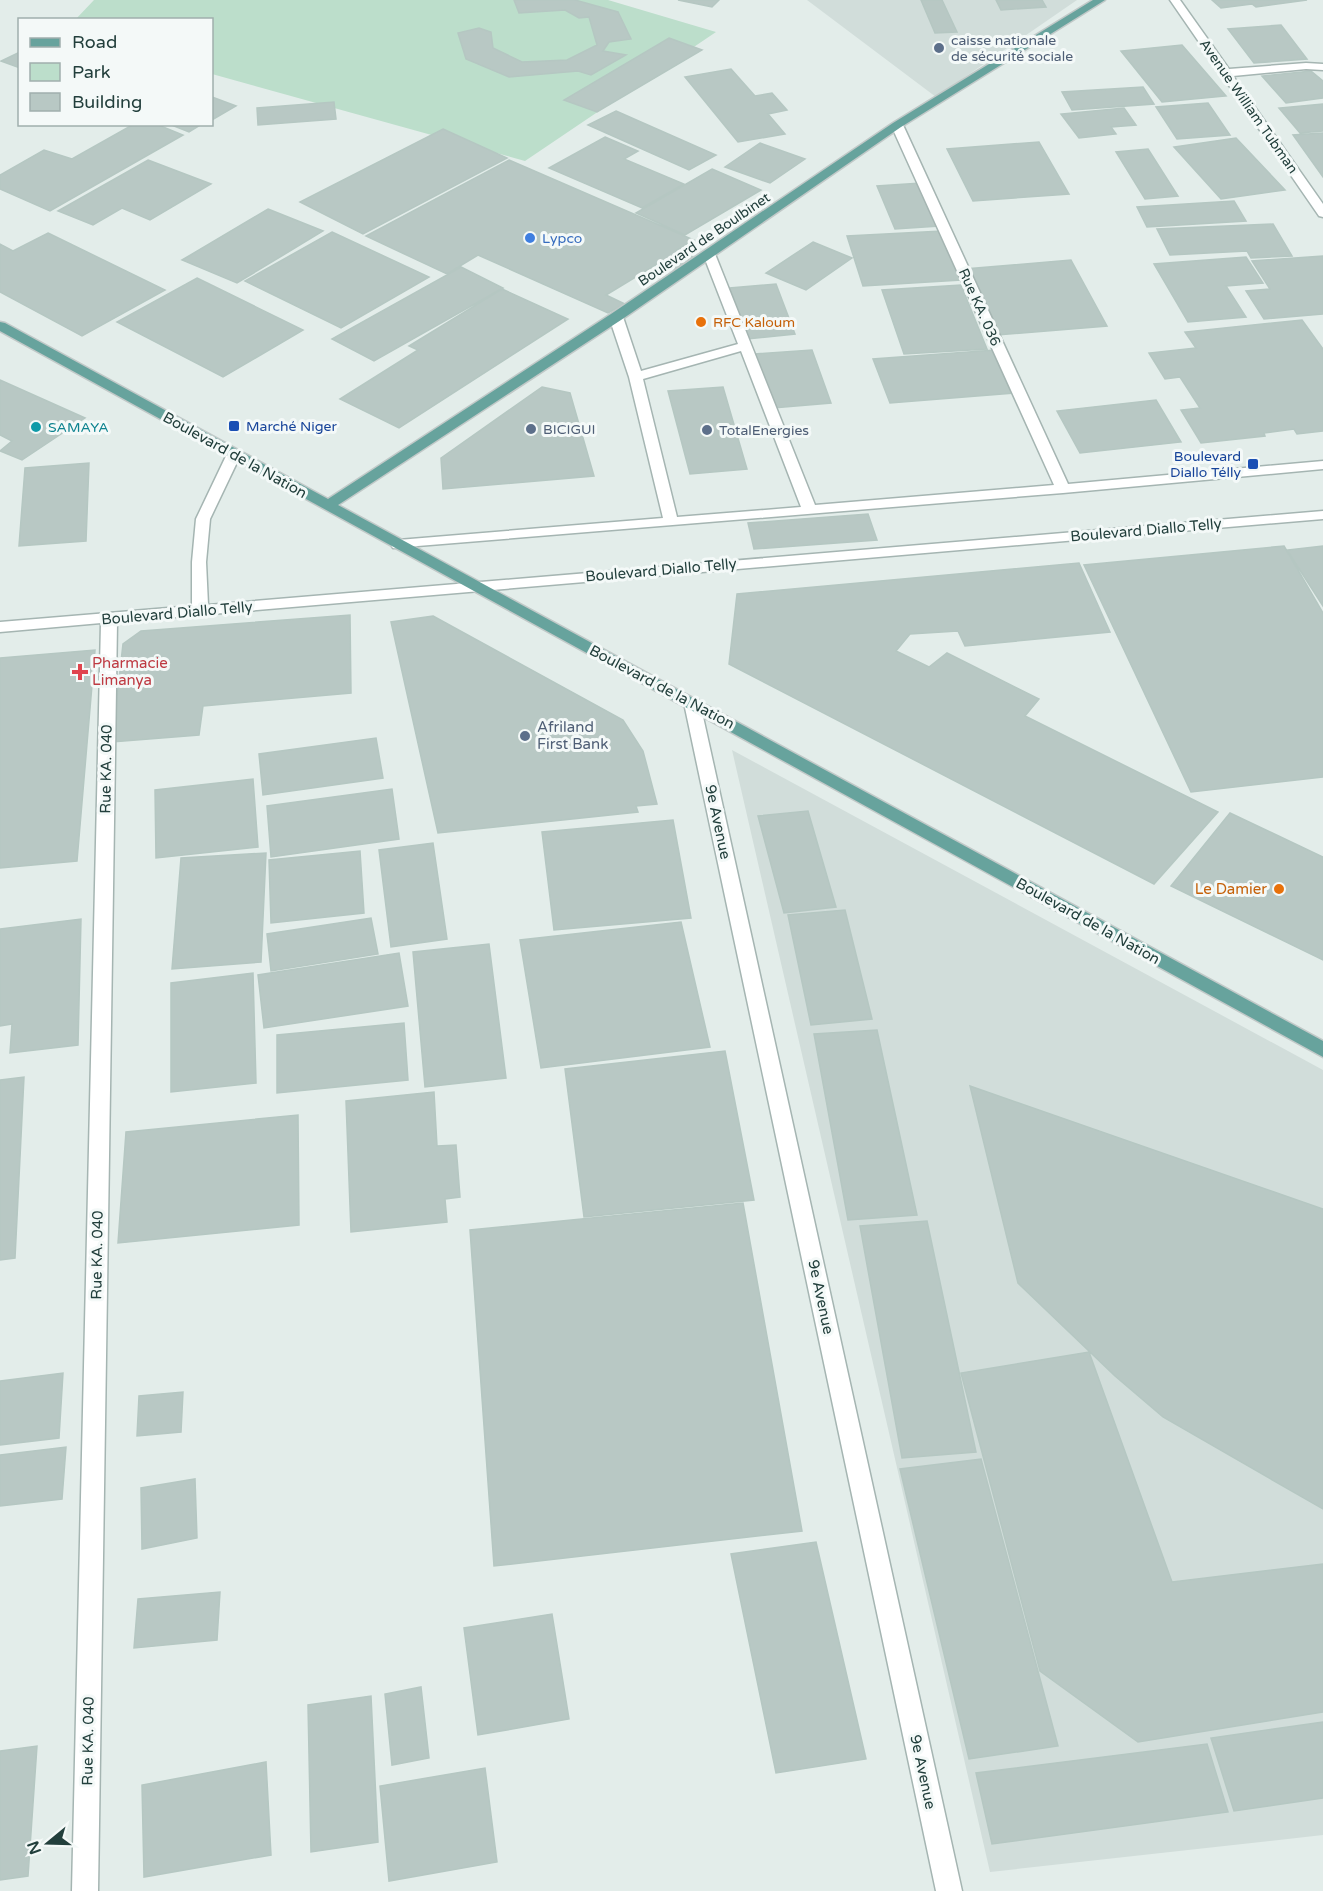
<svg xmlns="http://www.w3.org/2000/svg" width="1323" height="1891" font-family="'Varela Round',sans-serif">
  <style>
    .built { fill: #d1ddda }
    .green { fill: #bcdecb }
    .building { fill: #b8c8c4; stroke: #b5c7c2; stroke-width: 1.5 }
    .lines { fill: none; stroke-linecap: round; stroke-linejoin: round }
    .minor-casing { stroke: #a5b5b2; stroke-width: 3 }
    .major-casing { stroke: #c1c9c8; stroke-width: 3 }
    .minor { fill: #fff; fill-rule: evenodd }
    .major { fill: #67a39d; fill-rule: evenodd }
    .service-dot { fill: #5c6f8a; stroke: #f4f9f8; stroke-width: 2 }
    .shop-dot { fill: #3f7fe0; stroke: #f4f9f8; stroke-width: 2 }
    .food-dot { fill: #e8710a; stroke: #f4f9f8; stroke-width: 2 }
    .transit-dot { fill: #1a4fb4; stroke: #f4f9f8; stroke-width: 2 }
    .culture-dot { fill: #0f9aa8; stroke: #f4f9f8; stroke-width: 2 }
    .health-dot { fill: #e0444e; stroke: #f4f9f8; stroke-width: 2 }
    .labels { text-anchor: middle; stroke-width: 6; stroke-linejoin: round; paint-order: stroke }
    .far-service-label { font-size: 14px; fill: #4e5e75; stroke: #f4f9f8; text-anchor: start }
    .far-street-label { font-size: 14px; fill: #223f3c; stroke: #f4f9f8 }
    .far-shop-label { font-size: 14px; fill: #366cbe; stroke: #f4f9f8; text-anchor: start }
    .far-food-label { font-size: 14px; fill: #c56008; stroke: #f4f9f8; text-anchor: start }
    .far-transit-label { font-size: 14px; fill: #164399; stroke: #f4f9f8; text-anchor: start }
    .far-culture-label { font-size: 14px; fill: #0d838f; stroke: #f4f9f8; text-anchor: start }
    .street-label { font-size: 15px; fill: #223f3c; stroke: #f4f9f8 }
    .health-label { font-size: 15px; fill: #be3a42; stroke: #f4f9f8; text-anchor: start }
    .service-label { font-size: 15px; fill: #4e5e75; stroke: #f4f9f8; text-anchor: start }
    .food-label { font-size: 15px; fill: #c56008; stroke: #f4f9f8; text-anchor: end }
  </style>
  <rect width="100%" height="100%" fill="#e3edea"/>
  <path class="built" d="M 807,0 L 1077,0 L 936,97 Z
    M 732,750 L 1323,1070 L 1323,1835 L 990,1872 Z"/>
  <path class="green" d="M 94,0 L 608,0 L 716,32 L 525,161 L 212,74 L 212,20 L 75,20 Z"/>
  <path class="building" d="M 514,0 L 575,0 L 618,12 L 631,39 L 609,42 L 603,51 L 626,55 L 591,75 L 578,71 L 509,77 L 466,59 L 458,33 L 479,28 L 491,32 L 493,48 L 522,62 L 567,60 L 597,45 L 589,17 L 579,18 L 565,10 L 519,13 Z
    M 678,0 L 719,0 L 712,7 Z
    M 921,0 L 942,0 L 957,32 L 935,33 Z
    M 996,0 L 1042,0 L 1046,7 L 1001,10 Z
    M 1212,0 L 1307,0 L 1256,7 L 1252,4 L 1221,8 Z
    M 1281,25 L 1307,59 L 1254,63 L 1228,29 Z
    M 669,38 L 702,50 L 597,112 L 564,100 Z
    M 1182,45 L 1226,96 L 1162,102 L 1121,51 Z
    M 20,52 L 20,68 L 1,61 Z
    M 731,69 L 755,96 L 772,93 L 787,110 L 768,114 L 785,134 L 738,142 L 685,77 Z
    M 1311,71 L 1323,81 L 1323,98 L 1286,103 L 1262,76 Z
    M 1143,87 L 1154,104 L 1072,110 L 1062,92 Z
    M 212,97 L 236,106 L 212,120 Z
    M 334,102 L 336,119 L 258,125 L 257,108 Z
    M 1208,103 L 1230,135 L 1177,139 L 1156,107 Z
    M 1323,104 L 1323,131 L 1300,133 L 1279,108 Z
    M 1124,108 L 1136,125 L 1111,127 L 1116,134 L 1079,138 L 1061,114 Z
    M 616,111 L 716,155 L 689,170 L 588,125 Z
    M 134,124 L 156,124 L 183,135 L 50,211 L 0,189 L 0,175 L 44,150 L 72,159 Z
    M 169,124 L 202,124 L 189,132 Z
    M 443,129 L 507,158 L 363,234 L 300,202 Z
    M 1323,133 L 1323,177 L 1293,135 Z
    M 605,137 L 638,151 L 624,159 L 684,184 L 642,208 L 549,168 Z
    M 1236,138 L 1285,190 L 1221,199 L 1174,147 Z
    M 1039,142 L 1069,194 L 973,201 L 947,149 Z
    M 760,143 L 805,159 L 770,183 L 725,167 Z
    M 1148,149 L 1178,196 L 1145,199 L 1116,152 Z
    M 148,160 L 211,184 L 150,220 L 122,208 L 93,225 L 58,211 Z
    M 509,160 L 694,240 L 677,250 L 697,259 L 679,272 L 657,264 L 606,295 L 625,304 L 608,313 L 478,255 L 447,274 L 366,236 Z
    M 712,169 L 761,190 L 685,235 L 636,213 Z
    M 921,183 L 939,226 L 895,229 L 877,186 Z
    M 1234,201 L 1246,221 L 1147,227 L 1137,207 Z
    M 268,209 L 323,231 L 237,283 L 182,260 Z
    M 1273,224 L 1292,256 L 1251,258 L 1247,251 L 1170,255 L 1157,229 Z
    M 942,231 L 961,280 L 863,286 L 847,236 Z
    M 332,232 L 429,277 L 341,328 L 245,281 Z
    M 48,233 L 165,290 L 82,336 L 0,292 L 0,244 L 13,251 Z
    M 813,242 L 852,258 L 806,290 L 766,273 Z
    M 1323,256 L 1323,314 L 1264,319 L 1246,291 L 1270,289 L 1252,261 Z
    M 1246,257 L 1263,283 L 1226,286 L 1246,317 L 1188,322 L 1154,264 Z
    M 1071,260 L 1107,326 L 997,335 L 965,269 Z
    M 461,267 L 503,288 L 374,361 L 332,339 Z
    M 197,278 L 303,330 L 223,377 L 117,322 Z
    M 776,284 L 795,334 L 747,339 L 730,288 Z
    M 961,285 L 987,349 L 904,354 L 882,290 Z
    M 502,289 L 568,319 L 399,428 L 340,399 L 418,350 L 409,346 Z
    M 1302,320 L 1323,349 L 1323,431 L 1297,434 L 1294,429 L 1264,433 L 1265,436 L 1201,443 L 1181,410 L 1200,408 L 1180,377 L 1165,379 L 1149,353 L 1196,348 L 1185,332 Z
    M 812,350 L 831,403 L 773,408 L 755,354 Z
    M 995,350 L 1014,393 L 890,403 L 873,359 Z
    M 0,380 L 85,418 L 22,460 L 0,451 L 12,441 L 0,435 Z
    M 542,387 L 570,393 L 594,476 L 443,489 L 441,458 Z
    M 723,387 L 747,469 L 690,474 L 668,391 Z
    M 1156,400 L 1181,442 L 1080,453 L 1057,411 Z
    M 89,463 L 86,541 L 19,546 L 25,468 Z
    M 868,514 L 877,540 L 754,549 L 748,523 Z
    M 1284,546 L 1323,613 L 1323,777 L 1191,792 L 1084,565 Z
    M 1323,546 L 1323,606 L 1287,550 Z
    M 1079,563 L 1110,632 L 965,646 L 958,631 L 910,634 L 896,651 L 929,667 L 947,653 L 1039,699 L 1025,716 L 1218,812 L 1154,884 L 729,664 L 737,594 Z
    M 350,615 L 351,693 L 203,706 L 199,735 L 112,742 L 123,644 L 141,631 Z
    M 433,616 L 623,720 L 643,751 L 657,804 L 636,806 L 638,812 L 438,833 L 391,622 Z
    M 95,650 L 77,861 L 0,868 L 0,658 Z
    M 376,738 L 383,778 L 263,795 L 259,754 Z
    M 253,779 L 258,847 L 156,858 L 155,790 Z
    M 392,789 L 399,839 L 271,857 L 267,806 Z
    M 808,811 L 836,907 L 784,913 L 758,816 Z
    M 1230,813 L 1323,857 L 1323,960 L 1171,886 Z
    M 673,820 L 691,918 L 554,930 L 542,832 Z
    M 433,843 L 447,939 L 391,947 L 379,850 Z
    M 360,851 L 364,913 L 271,923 L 269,860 Z
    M 266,853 L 261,962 L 172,969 L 181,858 Z
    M 845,910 L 872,1019 L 811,1025 L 788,915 Z
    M 371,918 L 378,954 L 271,971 L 267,934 Z
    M 81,919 L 78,1045 L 10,1053 L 12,1024 L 0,1026 L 0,929 Z
    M 681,922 L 710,1047 L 541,1068 L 520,940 Z
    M 489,944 L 506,1078 L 425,1087 L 413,952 Z
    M 399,953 L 408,1006 L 264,1028 L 258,975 Z
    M 253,973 L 256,1083 L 171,1092 L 171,983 Z
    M 404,1023 L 408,1080 L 277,1093 L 277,1035 Z
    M 877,1030 L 917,1215 L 848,1220 L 814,1034 Z
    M 725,1051 L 754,1200 L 584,1217 L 565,1069 Z
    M 24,1077 L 15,1258 L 0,1260 L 0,1080 Z
    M 970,1086 L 1323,1209 L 1323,1509 L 1163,1417 L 1115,1376 L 1018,1283 Z
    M 434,1092 L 437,1146 L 456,1145 L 460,1197 L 445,1199 L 447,1222 L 351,1232 L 346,1101 Z
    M 298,1115 L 299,1225 L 118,1243 L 126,1132 Z
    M 743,1203 L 802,1531 L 494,1566 L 470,1230 Z
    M 927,1221 L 976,1452 L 902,1458 L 860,1226 Z
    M 1089,1352 L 1172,1582 L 1323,1564 L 1323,1712 L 1138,1742 L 1040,1671 L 961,1373 Z
    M 63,1373 L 59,1438 L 0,1445 L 0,1381 Z
    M 183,1392 L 181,1432 L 137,1436 L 139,1396 Z
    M 66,1447 L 62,1499 L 0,1506 L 0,1455 Z
    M 981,1459 L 1058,1746 L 969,1759 L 900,1469 Z
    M 195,1479 L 197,1538 L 142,1549 L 141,1488 Z
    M 816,1542 L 866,1759 L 776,1773 L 731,1554 Z
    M 220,1592 L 217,1640 L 134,1648 L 138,1599 Z
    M 552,1614 L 569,1719 L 478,1735 L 464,1628 Z
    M 421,1687 L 429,1758 L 392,1765 L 385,1694 Z
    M 371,1696 L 378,1842 L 311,1852 L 308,1705 Z
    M 1323,1722 L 1323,1798 L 1234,1811 L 1211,1738 Z
    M 1207,1744 L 1228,1812 L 992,1844 L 976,1773 Z
    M 37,1746 L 28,1876 L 0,1880 L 0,1751 Z
    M 266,1762 L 271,1855 L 144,1877 L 142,1785 Z
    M 485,1768 L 497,1862 L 389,1881 L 380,1786 Z"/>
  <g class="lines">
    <g class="minor-casing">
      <path id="minor" d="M 1170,0 L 1180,0 L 1229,69 L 1306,63 L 1323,64 L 1323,70 L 1306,69 L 1233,76 L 1323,204 L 1323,217 L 1319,216 Z
        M 897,122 L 903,125 L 1068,484 L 1323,461 L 1323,469 L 1063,493 L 393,548 L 391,545 L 398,540 L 663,518 L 629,377 L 609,317 L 616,313 L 623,317 L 641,371 L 738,344 L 703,254 L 709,250 L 715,254 L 815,505 L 1054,485 L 891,125 ZM 741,351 L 801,507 L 677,517 L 643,379 Z
        M 234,450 L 241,454 L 210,519 L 206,562 L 208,605 L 1323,511 L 1323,519 L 117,622 L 98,1891 L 72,1891 L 101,623 L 0,632 L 0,622 L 192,606 L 192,562 L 196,519 L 227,454 Z
        M 692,698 L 698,699 L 700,703 L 962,1891 L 936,1891 L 684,703 L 686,699 Z"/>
    </g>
    <g class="major-casing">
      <path id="major" d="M 1093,0 L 1105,0 L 901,127 L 621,320 L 338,505 L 1323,1041 L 1323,1057 L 0,331 L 0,322 L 5,323 L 328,499 L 611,314 L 893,123 Z"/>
    </g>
    <use href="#minor" class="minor"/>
    <use href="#major" class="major"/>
  </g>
  <g class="service-dot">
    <circle cx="939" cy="48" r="6"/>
    <circle cx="531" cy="429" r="6"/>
    <circle cx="707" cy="430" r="6"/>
    <circle cx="525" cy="736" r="6"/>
  </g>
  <circle class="shop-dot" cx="530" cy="238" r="6"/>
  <g class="food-dot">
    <circle cx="701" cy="322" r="6"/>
    <circle cx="1279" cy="889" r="6"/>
  </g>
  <g class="transit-dot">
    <rect x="228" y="420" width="12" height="12" rx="3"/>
    <rect x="1247" y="458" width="12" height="12" rx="3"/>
  </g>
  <circle class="culture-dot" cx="36" cy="427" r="6"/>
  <path class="health-dot" d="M77 663h6v6h6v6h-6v6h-6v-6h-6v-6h6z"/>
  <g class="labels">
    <g class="far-service-label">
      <text x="951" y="45">caisse nationale<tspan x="951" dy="16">de sécurité sociale</tspan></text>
      <text x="543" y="434">BICIGUI</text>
      <text x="719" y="435">TotalEnergies</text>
    </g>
    <g class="far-street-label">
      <text transform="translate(1249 106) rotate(55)" y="5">Avenue William Tubman</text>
      <text transform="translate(704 239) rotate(-34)" y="5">Boulevard de Boulbinet</text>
      <text transform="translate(980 307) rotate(66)" y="5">Rue KA. 036</text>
    </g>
    <g class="far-shop-label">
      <text x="542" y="243">Lypco</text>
    </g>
    <g class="far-food-label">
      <text x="713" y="327">RFC Kaloum</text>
    </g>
    <g class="far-transit-label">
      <text x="246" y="431">Marché Niger</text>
      <text x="1241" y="461" text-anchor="end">Boulevard<tspan x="1241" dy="16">Diallo Télly</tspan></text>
    </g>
    <g class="far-culture-label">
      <text x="48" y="432">SAMAYA</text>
    </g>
    <g class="street-label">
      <text transform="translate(235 455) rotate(29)" y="5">Boulevard de la Nation</text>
      <text transform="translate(1146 530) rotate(-5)" y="5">Boulevard Diallo Telly</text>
      <text transform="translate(661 570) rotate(-5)" y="5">Boulevard Diallo Telly</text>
      <text transform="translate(177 613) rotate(-5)" y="5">Boulevard Diallo Telly</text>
      <text transform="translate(662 687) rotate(28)" y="5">Boulevard de la Nation</text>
      <text transform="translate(106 769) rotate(-89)" y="5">Rue KA. 040</text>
      <text transform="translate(718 822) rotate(78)" y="5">9e Avenue</text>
      <text transform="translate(1088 921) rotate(29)" y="5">Boulevard de la Nation</text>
      <text transform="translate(97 1255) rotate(-89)" y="5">Rue KA. 040</text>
      <text transform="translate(821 1297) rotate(78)" y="5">9e Avenue</text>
      <text transform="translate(88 1741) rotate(-89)" y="5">Rue KA. 040</text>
      <text transform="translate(923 1772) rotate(78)" y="5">9e Avenue</text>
    </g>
    <g class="health-label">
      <text x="92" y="668">Pharmacie<tspan x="92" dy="17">Limanya</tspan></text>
    </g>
    <g class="service-label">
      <text x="537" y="732">Afriland<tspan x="537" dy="17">First Bank</tspan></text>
    </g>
    <g class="food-label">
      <text x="1267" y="894">Le Damier</text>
    </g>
  </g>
  <rect x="18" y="18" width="195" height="108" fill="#f4f9f8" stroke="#a0afad" stroke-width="1.5"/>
  <rect x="30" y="38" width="30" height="9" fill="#67a39d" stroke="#a0afad" stroke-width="1.5"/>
  <text x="72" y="48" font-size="18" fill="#223f3c">Road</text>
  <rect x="30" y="63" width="30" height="18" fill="#bcdecb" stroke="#a0afad" stroke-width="1.5"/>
  <text x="72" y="78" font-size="18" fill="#223f3c">Park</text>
  <rect x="30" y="93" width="30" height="18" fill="#b8c8c4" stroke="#a0afad" stroke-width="1.5"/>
  <text x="72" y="108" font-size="18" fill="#223f3c">Building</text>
  <g transform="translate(48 1843) rotate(251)" stroke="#f4f9f8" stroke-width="4.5" paint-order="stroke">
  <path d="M0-4.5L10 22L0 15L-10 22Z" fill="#223f3c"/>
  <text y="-9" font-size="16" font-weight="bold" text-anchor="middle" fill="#223f3c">N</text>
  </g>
</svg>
